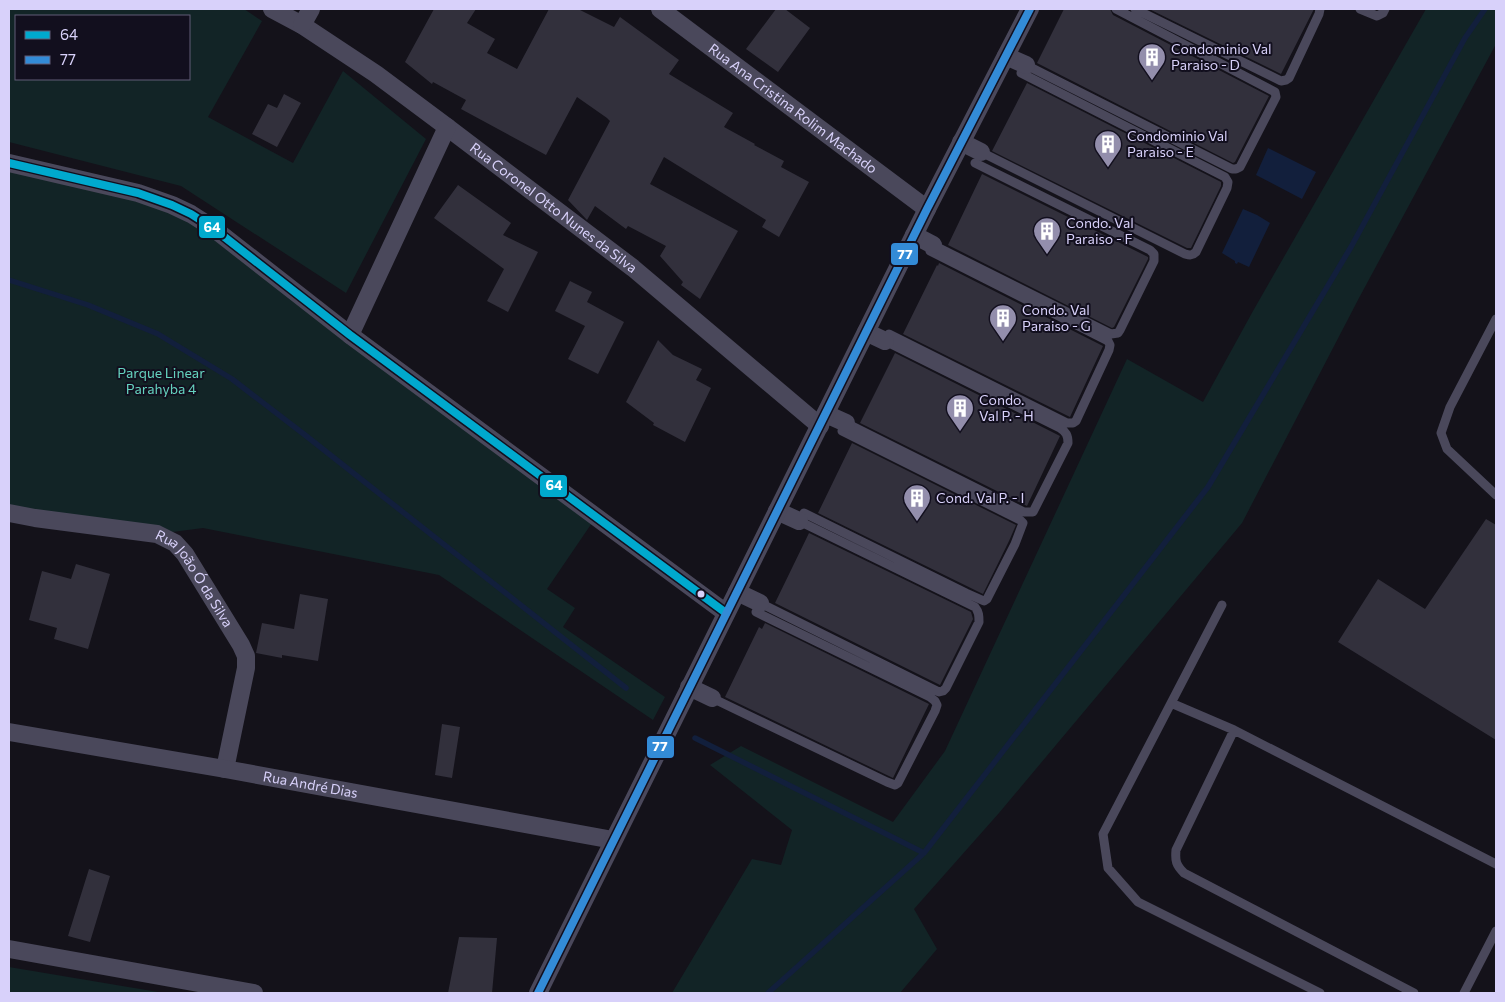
<svg xmlns="http://www.w3.org/2000/svg" width="1505" height="1002" font-family="Commissioner,sans-serif">
  <style>
    .green { fill: #122426; fill-rule: evenodd }
    .water { fill: #121f3c }
    .lines { fill: none; stroke-linecap: round; stroke-linejoin: round }
    .stream { stroke: #121f3c; stroke-width: 5.5 }
    .building { fill: #32303c }
    .service { stroke: #4a485b; stroke-width: 9 }
    .minor { stroke: #4a485b; stroke-width: 18 }
    .bus-1-casing { stroke: #120f1e; stroke-width: 11 }
    .bus-2-casing { stroke: #120f1e; stroke-width: 11 }
    .bus-1 { stroke: #00a9ce; stroke-width: 8 }
    .bus-2 { stroke: #338bd7; stroke-width: 8 }
    .bus-dot { fill: #d8d1fa; stroke: #120f1e; stroke-width: 2 }
    .labels { text-anchor: middle; stroke-width: 4; stroke-linejoin: round; paint-order: stroke }
    .poi-label { font-size: 14px; fill: #d8d1fa; stroke: #120f1e; text-anchor: start }
    .street-label { font-size: 14px; fill: #d8d1fa; stroke: #120f1e }
    .park-label { font-size: 14px; fill: #65d2bf; stroke: #120f1e }
    .line-badge { stroke: #120f1e; stroke-width: 2 }
    .badge-label { font-size: 14px; text-anchor: middle; font-weight: bold; fill: #fff }
  </style>
  <rect width="100%" height="100%" fill="#14121a"/>
  <path class="green" d="M 9,9 L 244,9 L 262,21 L 208,117 L 293,163 L 343,71 L 426,139 L 346,293 L 181,186 L 9,142 ZM 16,16 L 189,16 L 189,79 L 16,79 Z
    M 1426,9 L 1496,9 L 1496,44 L 1359,298 L 1242,523 L 999,813 L 914,909 L 937,949 L 900,993 L 672,993 L 752,859 L 781,865 L 792,830 L 710,765 L 741,746 L 893,822 L 945,751 L 1127,359 L 1203,402 L 1253,311 Z
    M 9,162 L 191,214 L 596,517 L 547,589 L 575,608 L 563,627 L 665,697 L 653,720 L 439,575 L 203,528 L 157,534 L 9,509 Z
    M 9,967 L 164,993 L 9,993 Z"/>
  <path class="water" d="M 1268,148 L 1316,172 L 1302,199 L 1256,175 Z
    M 1243,209 L 1257,215 L 1270,223 L 1249,267 L 1238,262 L 1237,264 L 1235,263 L 1235,261 L 1222,253 Z"/>
  <g class="lines">
    <path class="stream" d="M 9,280 L 88,305 L 158,334 L 232,379 L 305,435 L 626,688
      M 695,738 L 924,853
      M 768,993 L 924,853 L 1208,487 L 1351,247 L 1465,38 L 1485,9"/>
  </g>
  <path class="building" d="M 434,9 L 476,9 L 467,23 L 495,39 L 487,53 L 517,69 L 549,9 L 578,9 L 614,27 L 620,17 L 679,60 L 669,74 L 733,113 L 724,127 L 755,144 L 754,145 L 784,161 L 781,167 L 809,182 L 779,237 L 762,227 L 766,220 L 664,157 L 650,184 L 738,231 L 700,299 L 681,285 L 683,282 L 660,256 L 666,246 L 628,226 L 626,229 L 595,206 L 587,220 L 568,200 L 610,121 L 607,118 L 577,97 L 546,155 L 461,109 L 466,100 L 433,82 L 432,84 L 405,62 Z
    M 776,9 L 785,9 L 810,28 L 778,72 L 746,49 Z
    M 1064,9 L 1110,9 L 1113,15 L 1269,96 L 1235,162 L 1233,163 L 1037,63 Z
    M 1149,9 L 1314,9 L 1281,74 Z
    M 1027,83 L 1221,182 L 1221,186 L 1191,248 L 1187,248 L 992,151 Z
    M 284,94 L 301,103 L 277,147 L 252,134 L 268,104 L 277,108 Z
    M 982,174 L 1148,257 L 1148,259 L 1114,327 L 1112,328 L 948,245 Z
    M 458,185 L 511,223 L 503,235 L 538,252 L 508,312 L 487,301 L 504,269 L 434,218 Z
    M 939,263 L 1103,346 L 1070,417 L 903,334 L 937,265 L 938,266 Z
    M 570,281 L 592,292 L 587,302 L 624,322 L 598,374 L 568,359 L 585,326 L 555,311 Z
    M 658,340 L 673,355 L 702,369 L 696,380 L 711,388 L 685,442 L 653,425 L 654,423 L 626,402 Z
    M 895,353 L 1060,436 L 1027,506 L 860,423 Z
    M 852,443 L 1016,525 L 1009,541 L 983,594 L 818,513 Z
    M 1486,519 L 1496,525 L 1496,740 L 1338,642 L 1378,579 L 1425,609 Z
    M 809,533 L 971,612 L 973,619 L 940,685 L 775,603 Z
    M 76,564 L 110,574 L 88,649 L 54,639 L 57,628 L 29,620 L 42,571 L 71,579 Z
    M 300,594 L 328,599 L 318,661 L 282,655 L 282,658 L 256,653 L 262,623 L 294,629 Z
    M 765,623 L 929,704 L 893,778 L 725,697 L 759,627 L 762,629 Z
    M 442,724 L 460,727 L 452,778 L 435,775 Z
    M 89,869 L 110,876 L 90,942 L 68,936 Z
    M 459,937 L 497,938 L 492,993 L 448,993 Z"/>
  <g class="lines">
    <path class="service" d="M 1135,9 L 1281,81 L 1286,80 L 1289,78 L 1319,14 L 1320,9
      M 1360,9 L 1377,16 L 1383,13 L 1385,9
      M 1026,65 L 1232,169 L 1236,169 L 1240,167 L 1274,101 L 1276,97 L 1275,92 L 1116,9
      M 981,152 L 1185,254 C 1189,255 1192,256 1196,252 L 1227,188 L 1228,182 L 1225,177 L 1021,73
      M 933,245 L 1111,334 L 1118,333 L 1120,330 L 1154,261 L 1154,254 L 1150,250 L 975,163
      M 1496,319 L 1450,407 L 1441,433 L 1447,449 L 1496,495
      M 889,334 L 1067,423 L 1073,423 L 1076,421 L 1109,350 L 1110,345 L 1108,341 L 930,251
      M 846,423 L 1024,512 L 1033,512 L 1068,443 C 1068,435 1066,432 1060,428 L 885,341
      M 804,513 L 966,593 L 984,601 L 987,599 L 1015,544 L 1023,523 L 1020,520 L 842,431
      M 760,603 L 939,692 L 943,691 L 946,688 L 979,622 C 979,616 979,612 975,607 L 799,521
      M 1222,605 L 1103,834 L 1108,868 L 1138,902 L 1320,993
      M 712,698 L 887,782 L 895,785 L 898,783 L 935,711 L 937,705 L 935,701 L 930,697 L 756,612
      M 1171,703 L 1234,730 L 1496,864
      M 1234,730 L 1176,850 C 1175,861 1176,865 1184,873 L 1414,993
      M 1464,993 L 1496,931"/>
    <g class="minor">
      <path id="s1" d="M 272,9 L 302,25 L 376,74 L 447,127 L 633,268 L 820,426"/>
      <path id="s2" d="M 660,9 L 927,209"/>
      <path d="M 302,25 L 311,9"/>
      <path d="M 1006,56 L 1026,65"/>
      <path d="M 961,142 L 981,152"/>
      <path d="M 9,163 L 138,193 L 172,205 L 191,214 L 213,228 L 350,335 L 726,613"/>
      <path d="M 914,235 L 933,245"/>
      <path d="M 866,332 L 885,341"/>
      <path d="M 350,335 L 447,127"/>
      <path d="M 826,414 L 846,423"/>
      <path d="M 777,511 L 799,521"/>
      <path id="s3" d="M 9,513 L 35,518 L 157,534 L 175,543 L 185,554 L 241,645 L 246,656 L 246,668 L 225,769"/>
      <path d="M 737,592 L 760,603"/>
      <path d="M 689,687 L 712,698"/>
      <path id="s4" d="M 9,732 L 225,769 L 613,840"/>
      <path d="M 9,949 L 254,993"/>
      <path d="M 538,993 L 927,209 L 1030,9"/>
    </g>
    <g class="bus-1-casing">
      <path id="bus-1" d="M 9,163 L 138,193 L 172,205 L 191,214 L 213,228 L 350,335 L 726,613"/>
    </g>
    <g class="bus-2-casing">
      <path id="bus-2" d="M 538,993 L 927,209 L 1030,9"/>
    </g>
    <use href="#bus-1" class="bus-1"/>
    <use href="#bus-2" class="bus-2"/>
  </g>
  <defs>
    <g id="building-pin" transform="scale(1.4375)"><path d="M0 17L-7.5 6A9.5 9.5 0 1 1 7.5 6Z" fill="#938eac" stroke="#120f1e"/><path d="M-4-6H4V6H1V3H-1V6H-4ZM-2.5-4.3h1.7v1.8h-1.7ZM.8-4.3h1.7v1.8H.8ZM-2.5-1h1.7V.8h-1.7ZM.8-1h1.7V.8H.8Z" fill="#fff"/></g>
  </defs>
  <g fill-rule="evenodd">
    <use href="#building-pin" x="1152" y="57"/>
    <use href="#building-pin" x="1108" y="144"/>
    <use href="#building-pin" x="1047" y="231"/>
    <use href="#building-pin" x="1003" y="318"/>
    <use href="#building-pin" x="960" y="408"/>
    <use href="#building-pin" x="917" y="498"/>
  </g>
  <circle class="bus-dot" cx="701" cy="594" r="4.5"/>
  <g class="labels">
    <g class="poi-label">
      <text x="1171" y="54">Condominio Val<tspan x="1171" dy="16">Paraiso - D</tspan></text>
      <text x="1127" y="141">Condominio Val<tspan x="1127" dy="16">Paraiso - E</tspan></text>
      <text x="1066" y="228">Condo. Val<tspan x="1066" dy="16">Paraiso - F</tspan></text>
      <text x="1022" y="315">Condo. Val<tspan x="1022" dy="16">Paraiso - G</tspan></text>
      <text x="979" y="405">Condo.<tspan x="979" dy="16">Val P. - H</tspan></text>
      <text x="936" y="503">Cond. Val P. - I</text>
    </g>
    <g class="street-label">
      <text dy="5" stroke="none"><textPath href="#s2" startOffset="166">Rua Ana Cristina Rolim Machado</textPath></text>
      <text dy="5" stroke="none"><textPath href="#s1" startOffset="345">Rua Coronel Otto Nunes da Silva</textPath></text>
      <text dy="5" stroke="none"><textPath href="#s3" startOffset="209">Rua João Ó da Silva</textPath></text>
      <text dy="5" stroke="none"><textPath href="#s4" startOffset="306">Rua André Dias</textPath></text>
    </g>
    <g class="park-label">
      <text x="161" y="378">Parque Linear<tspan x="161" dy="16">Parahyba 4</tspan></text>
    </g>
  </g>
  <g class="line-badge">
    <rect x="198" y="215" width="28" height="24" rx="5" fill="#00a9ce"/>
    <rect x="890" y="242" width="29" height="24" rx="5" fill="#338bd7"/>
    <rect x="539" y="474" width="29" height="24" rx="5" fill="#00a9ce"/>
    <rect x="646" y="735" width="29" height="24" rx="5" fill="#338bd7"/>
  </g>
  <g class="badge-label">
    <text x="212" y="232">64</text>
    <text x="905" y="259">77</text>
    <text x="554" y="490">64</text>
    <text x="660" y="751">77</text>
  </g>
  <rect width="1505" height="1002" fill="none" stroke="#d8d1fa" stroke-width="20"/>
  <rect x="15" y="15" width="175" height="65" fill="#120f1e" stroke="#615d76"/>
  <rect x="25" y="31" width="25" height="8" fill="#00a9ce" stroke="#615d76"/>
  <text x="60" y="40" font-size="15" fill="#d8d1fa">64</text>
  <rect x="25" y="56" width="25" height="8" fill="#338bd7" stroke="#615d76"/>
  <text x="60" y="65" font-size="15" fill="#d8d1fa">77</text>
</svg>
